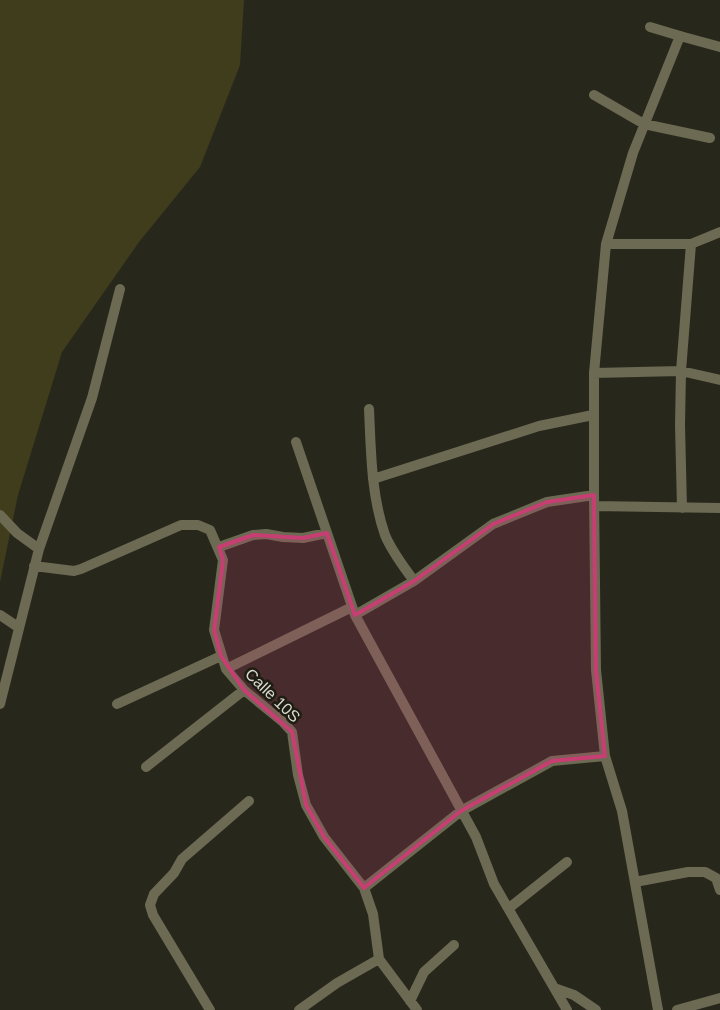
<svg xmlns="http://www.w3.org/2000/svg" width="720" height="1010" font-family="Helvetica,sans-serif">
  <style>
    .green { fill: #403d1c }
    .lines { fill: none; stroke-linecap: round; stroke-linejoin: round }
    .service { stroke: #6c6a53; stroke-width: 10 }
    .minor { stroke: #6c6a53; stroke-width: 10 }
    .marked { fill: #c73e73; fill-opacity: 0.2; stroke: #c73e73; stroke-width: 4; stroke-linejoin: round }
    .labels { text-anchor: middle; stroke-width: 5; stroke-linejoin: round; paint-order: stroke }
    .street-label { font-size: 16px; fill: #d9d8d1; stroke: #1e1d12 }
  </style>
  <rect width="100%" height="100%" fill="#28271c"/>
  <path class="green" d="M 0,0 L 244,0 L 240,65 L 200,167 L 139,242 L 62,352 L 18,495 L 0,582 Z"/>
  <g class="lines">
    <path class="service" d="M 650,27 L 680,36"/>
    <path class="minor" d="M 594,95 L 644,124 L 710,138
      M 606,244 L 691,244 L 720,232
      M 594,373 L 681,371 L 720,380
      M 369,409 C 371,451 371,495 385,535 C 392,552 404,567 414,581
      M 296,442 L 355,615 L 476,837 L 494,884 L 567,1010
      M 373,479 L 539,426 L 593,415
      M 594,506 L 720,508
      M 682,508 L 680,425 L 681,371 L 691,244
      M 0,515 L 17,533 L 39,549
      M 219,547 L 253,535 L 266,534 L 283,537 L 303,538 L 327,533
      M 34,566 L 74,571 L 81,569 L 181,525 L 198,525 L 210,530 L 223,560 L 214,630 L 226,669 L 244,690 L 283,722 L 292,732 L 298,775 L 306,805 L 324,837 L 364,888 L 373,914 L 379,959 L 417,1010
      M 0,615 L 18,627
      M 355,615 L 414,581 L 493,524 L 547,502 L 594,495
      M 226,669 L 352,607
      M 0,704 L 39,549 L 92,398 L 120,289
      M 117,704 L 221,656
      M 146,767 L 244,690
      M 635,882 L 688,872 L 705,872 L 716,878 L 720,890
      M 364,888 L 461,811 L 552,761 L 605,756
      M 509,908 L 567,862
      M 557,989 L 574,995 L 596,1010
      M 410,1001 L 424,972 L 454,945
      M 210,1010 L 153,915 L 150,905 L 154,894 L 174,873 L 182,859 L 249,801
      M 299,1010 L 337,983 L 379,959
      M 658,1010 L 622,811 L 605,756 L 596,670 L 594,495 L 594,373 L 606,244 L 633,153 L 680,36 L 720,47
      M 677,1010 L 720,998"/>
  </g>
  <path class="marked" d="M 594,495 L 596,670 L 605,756 L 552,761 L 461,811 L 364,888 L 324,837 L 306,805 L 292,732 L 244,690 L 221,656 L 214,630 L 223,560 L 219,547 L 253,535 L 303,538 L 327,533 L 355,615 L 414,581 L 493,524 L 547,502 Z"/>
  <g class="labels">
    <g class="street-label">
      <text transform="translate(273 695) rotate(44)" y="6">Calle 10S</text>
    </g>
  </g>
</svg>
